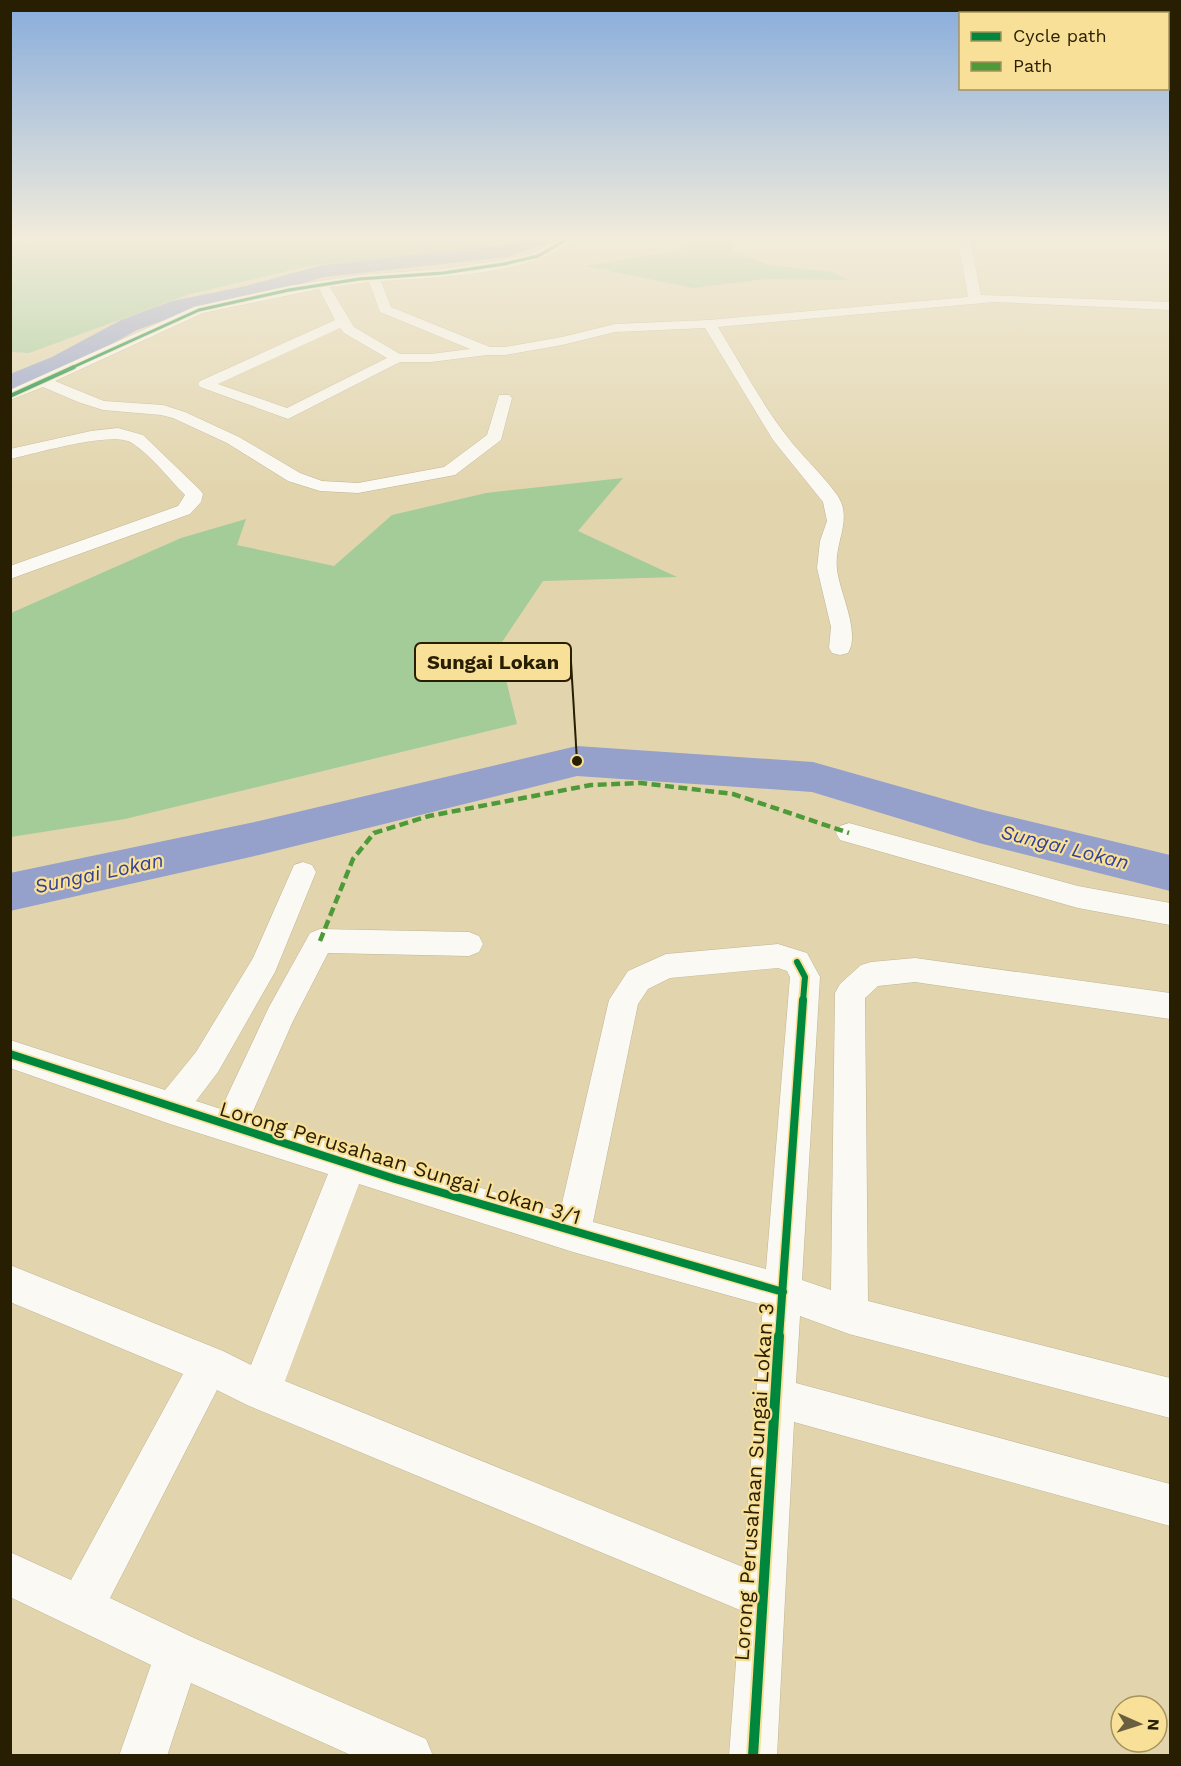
<svg xmlns="http://www.w3.org/2000/svg" width="1181" height="1766" font-family="'Work Sans',sans-serif">
  <style>
    .forest { fill: #a3cc99 }
    .lines { fill: none; stroke-linecap: round; stroke-linejoin: round }
    .river { fill: #95a0cb; fill-rule: evenodd }
    .minor-casing { stroke: #bfb496; stroke-width: 1 }
    .minor { fill: #fbf9f3; fill-rule: evenodd }
    .quiet { stroke: #4e9a39; stroke-width: 4.5; stroke-dasharray: 9 4.5; stroke-linecap: butt }
    .cycleway-far4-casing { stroke: #f8e098; stroke-width: 4.5 }
    .cycleway-far3-casing { stroke: #f8e098; stroke-width: 6 }
    .cycleway-far2-casing { stroke: #f8e098; stroke-width: 10 }
    .cycleway-far1-casing { stroke: #f8e098; stroke-width: 11 }
    .cycleway-casing { stroke: #f8e098; stroke-width: 14 }
    .cycleway-far4 { stroke: #00873e; stroke-width: 3 }
    .cycleway-far3 { stroke: #00873e; stroke-width: 4 }
    .cycleway-far2 { stroke: #00873e; stroke-width: 6 }
    .cycleway-far1 { stroke: #00873e; stroke-width: 8 }
    .cycleway { stroke: #00873e; stroke-width: 10 }
    .labels { text-anchor: middle; stroke-width: 4.5; stroke-linejoin: round; paint-order: stroke }
    .water-label { font-size: 20px; font-style: italic; fill: #31409d; stroke: #f8e098 }
    .near-street-label { font-size: 21px; fill: #281e01; stroke: #f8e098 }
    .leader { fill: none; stroke: #281e01; stroke-width: 2 }
    .callout-dot { fill: #281e01; stroke: #f8e098; stroke-width: 2 }
    .callout { fill: #f8e098; stroke: #281e01; stroke-width: 2 }
    .callout-label { font-size: 20px; text-anchor: middle; font-weight: bold; fill: #281e01 }
  </style>
  <rect width="100%" height="100%" fill="#e2d5ae"/>
  <path class="forest" d="M 52,240 L 512,240 L 457,252 L 313,265 L 190,294 L 29,353 L 11,352 L 11,247 Z
    M 695,240 L 729,240 L 733,250 L 768,265 L 833,272 L 849,280 L 765,279 L 693,288 L 585,266 L 683,250 Z
    M 623,478 L 578,531 L 677,577 L 543,581 L 498,648 L 517,724 L 125,819 L 11,837 L 11,613 L 181,538 L 246,519 L 237,545 L 334,566 L 392,515 L 486,493 Z"/>
  <g class="lines">
    <path class="river" d="M 518,240 L 548,240 L 545,244 L 507,257 L 324,277 L 257,297 L 186,312 L 137,330 L 70,367 L 10,392 L 10,374 L 52,357 L 121,320 L 172,301 L 246,286 L 322,265 L 504,245 Z
      M 577,746 L 813,762 L 979,809 L 1170,855 L 1170,891 L 979,843 L 812,792 L 577,776 L 259,855 L 10,911 L 10,873 L 259,821 Z"/>
    <g class="minor-casing">
      <path id="minor" d="M 557,240 L 572,240 C 536,275 430,278 381,281 L 391,307 L 490,347 L 505,347 L 562,337 L 615,324 L 709,320 L 968,297 L 958,240 L 970,240 L 981,295 L 1170,302 L 1170,310 L 994,302 L 718,327 C 741,364 762,405 789,439 C 800,454 835,487 841,502 C 850,524 834,545 837,569 C 839,591 861,633 848,653 L 840,655 L 832,653 L 829,648 L 831,627 L 817,568 L 820,541 L 827,521 L 823,502 L 773,440 L 705,328 L 615,332 L 562,345 L 505,355 L 487,355 L 431,362 L 400,362 L 288,419 L 200,387 L 198,384 L 200,381 L 335,320 L 319,289 L 203,313 L 55,381 L 104,401 L 163,405 L 185,412 L 239,437 L 300,473 L 322,481 L 358,483 L 444,467 L 487,435 L 499,395 L 509,395 L 512,398 L 501,440 L 455,475 L 358,493 L 320,491 L 288,481 L 227,443 L 173,418 L 161,415 L 103,410 L 78,402 L 43,387 L 10,400 L 10,390 L 194,307 L 289,286 L 359,275 L 443,269 L 504,260 L 534,253 ZM 369,282 L 380,312 L 470,349 L 431,354 L 400,354 L 354,327 L 330,287 ZM 340,328 L 344,333 L 387,358 L 287,408 L 218,384 Z
        M 118,428 L 143,435 L 200,490 L 203,494 L 201,502 L 190,514 L 10,579 L 10,566 L 178,506 L 185,495 C 168,478 152,456 132,443 C 114,430 34,454 10,459 L 10,449 L 91,431 Z
        M 849,823 L 1078,886 L 1170,903 L 1170,925 L 1078,908 L 840,840 L 836,833 L 840,826 Z
        M 303,862 L 312,865 L 316,872 L 275,972 L 218,1072 L 196,1101 L 221,1109 L 269,1007 L 310,933 L 320,929 L 469,932 L 479,936 L 483,944 L 479,952 L 469,956 L 328,953 L 293,1021 L 250,1118 L 560,1212 L 609,1000 L 628,971 L 666,954 L 778,944 L 807,953 L 820,977 L 802,1280 L 831,1290 L 835,993 L 840,984 L 861,965 L 871,962 L 915,958 L 1170,993 L 1170,1019 L 915,982 L 878,986 L 865,998 L 868,1301 L 1170,1378 L 1170,1418 L 849,1334 L 800,1316 L 796,1383 L 1170,1484 L 1170,1526 L 794,1422 L 777,1756 L 729,1756 L 740,1610 L 247,1405 L 217,1390 L 110,1598 L 194,1638 L 426,1739 L 433,1756 L 353,1756 L 191,1683 L 167,1756 L 119,1756 L 151,1665 L 10,1597 L 10,1552 L 71,1580 L 183,1374 L 10,1302 L 10,1265 L 223,1351 L 251,1365 L 328,1174 L 170,1124 L 10,1068 L 10,1040 L 165,1090 L 196,1052 L 253,958 L 294,865 ZM 778,968 L 787,971 L 790,977 L 766,1269 L 593,1222 L 638,1004 L 648,989 L 670,978 ZM 359,1184 L 573,1252 L 763,1305 L 743,1567 L 285,1381 Z"/>
    </g>
    <use href="#minor" class="minor"/>
    <path class="quiet" d="M 320,941 L 353,859 L 374,833 L 429,816 L 591,785 L 641,783 L 733,794 L 849,833"/>
    <g class="cycleway-far4-casing">
      <path id="cycleway-far4" d="M 71,368 L 199,310 L 289,290 L 359,279 L 443,273 L 504,264 L 538,256 L 566,240"/>
    </g>
    <g class="cycleway-far3-casing">
      <path id="cycleway-far3" d="M 10,396 L 74,367"/>
    </g>
    <g class="cycleway-far2-casing">
      <path id="cycleway-far2" d="M 797,962 L 805,977 L 803,1001"/>
    </g>
    <g class="cycleway-far1-casing">
      <path id="cycleway-far1" d="M 10,1054 L 395,1179 L 783,1292
        M 779,1338 L 803,1000"/>
    </g>
    <g class="cycleway-casing">
      <path id="cycleway" d="M 753,1756 L 779,1336"/>
    </g>
    <use href="#cycleway-far4" class="cycleway-far4"/>
    <use href="#cycleway-far3" class="cycleway-far3"/>
    <use href="#cycleway-far2" class="cycleway-far2"/>
    <use href="#cycleway-far1" class="cycleway-far1"/>
    <use href="#cycleway" class="cycleway"/>
  </g>
  <linearGradient id="sky" x2="0" y2="1"><stop stop-color="#87acdc"/><stop offset="0.49" stop-color="#f2ecdb"/><stop offset="1" stop-color="#f2ecdb" stop-opacity="0"/></linearGradient>
  <rect width="1181" height="487" fill="url(#sky)"/>
  <g class="labels">
    <g class="water-label">
      <text transform="translate(1065 847) rotate(14)" y="7">Sungai Lokan</text>
      <text transform="translate(99 873) rotate(-12)" y="7">Sungai Lokan</text>
    </g>
    <g class="near-street-label">
      <text transform="translate(400 1163) rotate(17)" y="7">Lorong Perusahaan Sungai Lokan 3/1</text>
      <text transform="translate(754 1482) rotate(-86)" y="7">Lorong Perusahaan Sungai Lokan 3</text>
    </g>
  </g>
  <path class="leader" d="M577 761L571 662"/>
  <circle class="callout-dot" cx="577" cy="761" r="6"/>
  <rect class="callout" x="415" y="643" width="156" height="38" rx="6"/>
  <g class="callout-label">
    <text x="493" y="669">Sungai Lokan</text>
  </g>
  <rect width="1181" height="1766" fill="none" stroke="#281e01" stroke-width="24"/>
  <rect x="959" y="12" width="210" height="78" fill="#f8e098" stroke="#a5925c" stroke-width="1.5"/>
  <rect x="971" y="32" width="30" height="9" fill="#00873e" stroke="#a5925c" stroke-width="1.5"/>
  <text x="1013" y="42" font-size="18" fill="#281e01">Cycle path</text>
  <rect x="971" y="62" width="30" height="9" fill="#4e9a39" stroke="#a5925c" stroke-width="1.5"/>
  <text x="1013" y="72" font-size="18" fill="#281e01">Path</text>
  <g transform="translate(1139 1724) rotate(93)"><circle r="28" fill="#f8e098" stroke="#a5925c" stroke-width="1.5"/>
  <path d="M0-4.5L10 22L0 15L-10 22Z" fill="#695e3e"/>
  <text y="-9" font-size="16" font-weight="bold" text-anchor="middle" fill="#281e01">N</text>
  </g>
</svg>
